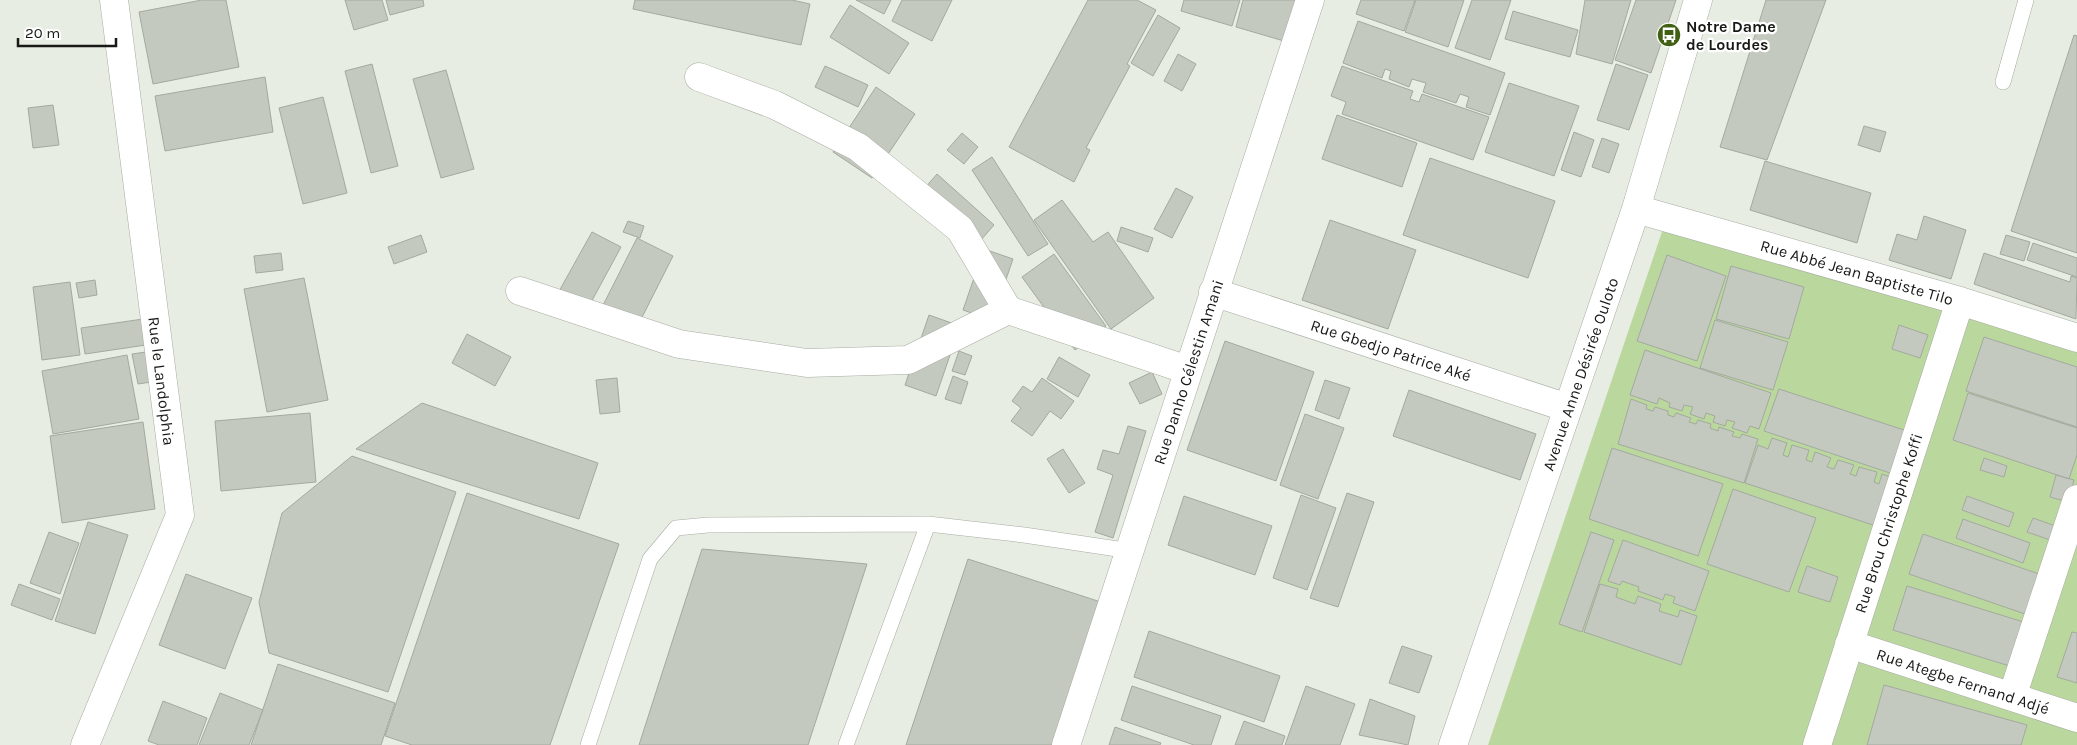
<svg xmlns="http://www.w3.org/2000/svg" width="2077" height="745" font-family="Karla,sans-serif">
  <style>
    .green { fill: #bad79e }
    .building { fill: #c4c9bf; stroke: #a4a9a0 }
    .lines { fill: none; stroke-linecap: round; stroke-linejoin: round }
    .service-casing { stroke: #a7aca2; stroke-width: 16 }
    .minor-casing { stroke: #a7aca2; stroke-width: 29 }
    .service { stroke: #fff; stroke-width: 15 }
    .minor { stroke: #fff; stroke-width: 28 }
    .labels { text-anchor: middle; stroke-width: 4.5; stroke-linejoin: round; paint-order: stroke }
    .poi-label { font-size: 16px; font-weight: bold; fill: #171916; stroke: #fff; text-anchor: start }
    .street-label { font-size: 16px; fill: #171916; stroke: #fff }
  </style>
  <rect width="100%" height="100%" fill="#e8ede3"/>
  <path class="green" d="M 1666,220 L 2077,340 L 2077,745 L 1488,745 Z"/>
  <path class="building" d="M 202,0 L 226,0 L 239,67 L 153,84 L 139,12 Z
    M 345,0 L 382,0 L 388,20 L 354,30 Z
    M 386,0 L 423,0 L 424,6 L 390,15 Z
    M 635,0 L 792,0 L 810,4 L 801,45 L 633,9 Z
    M 856,0 L 891,0 L 884,14 Z
    M 902,0 L 952,0 L 932,41 L 892,21 Z
    M 1088,0 L 1137,0 L 1156,10 L 1127,64 L 1130,66 L 1086,148 L 1090,150 L 1074,182 L 1009,147 Z
    M 1184,0 L 1240,0 L 1232,26 L 1181,11 Z
    M 1243,0 L 1296,0 L 1284,41 L 1236,27 Z
    M 1361,0 L 1415,0 L 1404,31 L 1356,14 Z
    M 1416,0 L 1464,0 L 1448,47 L 1405,32 Z
    M 1472,0 L 1511,0 L 1490,60 L 1455,48 Z
    M 1585,0 L 1631,0 L 1612,64 L 1576,54 Z
    M 1636,0 L 1676,0 L 1651,73 L 1615,60 Z
    M 1766,0 L 1826,0 L 1767,160 L 1720,147 Z
    M 850,5 L 909,43 L 889,74 L 830,37 Z
    M 1513,11 L 1578,30 L 1570,57 L 1505,39 Z
    M 1158,15 L 1180,28 L 1153,76 L 1131,63 Z
    M 1358,21 L 1505,73 L 1490,115 L 1466,107 L 1469,97 L 1460,94 L 1456,103 L 1423,92 L 1426,83 L 1412,79 L 1409,87 L 1389,79 L 1391,71 L 1385,69 L 1382,78 L 1343,63 Z
    M 2074,35 L 2077,36 L 2077,253 L 2011,231 Z
    M 1178,54 L 1196,64 L 1182,91 L 1164,81 Z
    M 372,64 L 398,166 L 371,173 L 345,71 Z
    M 1616,64 L 1648,75 L 1629,130 L 1597,120 Z
    M 825,66 L 868,85 L 858,107 L 815,87 Z
    M 1342,66 L 1413,91 L 1410,99 L 1419,102 L 1422,94 L 1489,117 L 1473,160 L 1342,114 L 1346,102 L 1331,96 Z
    M 446,70 L 474,169 L 441,178 L 413,79 Z
    M 265,77 L 273,132 L 165,151 L 155,96 Z
    M 1509,83 L 1579,106 L 1554,176 L 1485,152 Z
    M 876,87 L 915,114 L 872,178 L 833,152 Z
    M 323,97 L 347,193 L 303,204 L 279,108 Z
    M 53,105 L 59,145 L 33,148 L 28,108 Z
    M 1337,115 L 1417,143 L 1402,187 L 1322,159 Z
    M 1864,126 L 1886,132 L 1880,152 L 1858,145 Z
    M 1574,132 L 1594,140 L 1581,177 L 1561,170 Z
    M 962,133 L 978,147 L 964,164 L 947,150 Z
    M 1602,138 L 1619,144 L 1609,173 L 1592,167 Z
    M 992,157 L 1048,244 L 1028,256 L 972,170 Z
    M 1430,158 L 1555,201 L 1528,278 L 1403,235 Z
    M 1765,161 L 1871,193 L 1857,243 L 1750,210 Z
    M 937,174 L 994,225 L 974,248 L 917,197 Z
    M 1176,188 L 1193,197 L 1172,238 L 1154,229 Z
    M 1062,200 L 1093,242 L 1108,232 L 1154,298 L 1111,329 L 1034,220 Z
    M 1924,216 L 1966,230 L 1951,279 L 1889,260 L 1897,234 L 1917,240 Z
    M 1330,220 L 1416,250 L 1388,329 L 1302,300 Z
    M 628,221 L 644,226 L 640,238 L 623,232 Z
    M 1121,227 L 1153,238 L 1148,252 L 1117,241 Z
    M 592,232 L 621,247 L 582,319 L 553,302 Z
    M 421,235 L 427,252 L 394,264 L 388,247 Z
    M 2006,235 L 2030,242 L 2024,261 L 2000,254 Z
    M 637,238 L 673,256 L 630,341 L 594,323 Z
    M 2033,243 L 2077,258 L 2077,277 L 2027,260 Z
    M 984,249 L 1013,259 L 992,320 L 963,310 Z
    M 281,253 L 283,270 L 256,273 L 254,256 Z
    M 1984,253 L 2070,282 L 2071,276 L 2077,278 L 2076,319 L 1974,284 Z
    M 1054,254 L 1106,326 L 1075,350 L 1022,277 Z
    M 1667,255 L 1726,276 L 1697,361 L 1637,341 Z
    M 1731,266 L 1804,287 L 1789,339 L 1716,319 Z
    M 304,278 L 328,400 L 267,412 L 244,289 Z
    M 95,280 L 97,295 L 79,298 L 76,283 Z
    M 70,282 L 80,355 L 42,360 L 33,287 Z
    M 929,315 L 960,326 L 936,396 L 905,385 Z
    M 143,319 L 146,345 L 85,354 L 81,328 Z
    M 1715,320 L 1788,342 L 1773,390 L 1700,368 Z
    M 1899,325 L 1928,335 L 1920,358 L 1892,349 Z
    M 467,334 L 511,357 L 495,386 L 452,363 Z
    M 1984,337 L 2077,367 L 2077,427 L 1966,391 Z
    M 1225,341 L 1314,372 L 1276,481 L 1187,450 Z
    M 1645,350 L 1771,393 L 1759,429 L 1750,426 L 1747,433 L 1732,428 L 1735,422 L 1727,420 L 1725,426 L 1713,422 L 1715,416 L 1706,413 L 1704,419 L 1690,414 L 1693,407 L 1684,405 L 1682,411 L 1669,407 L 1670,403 L 1659,398 L 1657,404 L 1630,395 Z
    M 959,351 L 972,356 L 965,375 L 952,371 Z
    M 146,352 L 151,382 L 138,384 L 132,354 Z
    M 127,355 L 139,419 L 53,434 L 42,371 Z
    M 1059,357 L 1090,375 L 1078,397 L 1047,379 Z
    M 1152,372 L 1162,394 L 1140,404 L 1129,383 Z
    M 953,376 L 968,382 L 961,404 L 945,399 Z
    M 617,378 L 620,412 L 600,414 L 596,380 Z
    M 1042,378 L 1074,401 L 1061,419 L 1050,411 L 1032,436 L 1011,421 L 1021,408 L 1012,401 L 1023,386 L 1032,392 Z
    M 1325,380 L 1350,388 L 1339,419 L 1315,410 Z
    M 1779,389 L 1907,431 L 1893,474 L 1764,431 Z
    M 1409,390 L 1536,434 L 1520,480 L 1393,436 Z
    M 1968,393 L 2077,428 L 2077,455 L 2069,479 L 1953,440 Z
    M 1631,399 L 1647,405 L 1646,409 L 1653,411 L 1655,407 L 1668,411 L 1668,415 L 1674,417 L 1676,413 L 1691,418 L 1689,422 L 1696,424 L 1698,420 L 1711,424 L 1710,428 L 1718,431 L 1719,427 L 1734,432 L 1732,436 L 1740,438 L 1742,434 L 1758,439 L 1744,483 L 1618,444 Z
    M 422,403 L 598,463 L 579,519 L 356,449 Z
    M 310,413 L 316,482 L 221,491 L 215,421 Z
    M 1305,414 L 1344,428 L 1318,499 L 1280,485 Z
    M 143,422 L 155,509 L 62,523 L 50,436 Z
    M 1128,426 L 1146,431 L 1113,538 L 1095,532 L 1113,475 L 1097,469 L 1103,450 L 1119,454 Z
    M 1772,438 L 1787,443 L 1783,455 L 1788,457 L 1792,445 L 1809,450 L 1806,460 L 1812,462 L 1815,452 L 1831,458 L 1827,467 L 1834,469 L 1838,460 L 1854,465 L 1850,474 L 1856,476 L 1859,467 L 1877,472 L 1874,482 L 1879,484 L 1882,474 L 1891,477 L 1876,526 L 1745,483 L 1758,445 L 1768,449 Z
    M 1612,448 L 1723,484 L 1698,556 L 1589,519 Z
    M 1063,449 L 1085,483 L 1069,493 L 1047,459 Z
    M 352,456 L 456,492 L 388,692 L 269,653 L 259,602 L 282,513 Z
    M 1984,458 L 2007,466 L 2004,477 L 1980,470 Z
    M 2056,475 L 2074,480 L 2068,502 L 2050,497 Z
    M 1733,489 L 1816,518 L 1789,592 L 1707,564 Z
    M 467,493 L 619,544 L 550,745 L 412,745 L 385,736 Z
    M 1347,493 L 1374,502 L 1338,607 L 1310,598 Z
    M 1301,495 L 1336,508 L 1307,590 L 1273,578 Z
    M 1184,496 L 1272,526 L 1255,575 L 1168,545 Z
    M 1967,496 L 2014,513 L 2009,527 L 1962,510 Z
    M 2033,518 L 2064,529 L 2059,543 L 2027,532 Z
    M 1963,519 L 2030,543 L 2023,563 L 1956,538 Z
    M 88,522 L 128,535 L 95,634 L 55,621 Z
    M 49,532 L 79,543 L 60,594 L 30,583 Z
    M 1591,532 L 1614,540 L 1582,632 L 1559,624 Z
    M 1923,534 L 2039,574 L 2025,614 L 1909,574 Z
    M 1623,540 L 1709,571 L 1695,611 L 1673,603 L 1675,597 L 1665,594 L 1663,600 L 1638,591 L 1639,587 L 1622,581 L 1620,585 L 1608,581 Z
    M 702,549 L 867,564 L 808,745 L 639,745 Z
    M 968,559 L 1107,604 L 1061,745 L 906,745 Z
    M 1807,566 L 1838,577 L 1830,602 L 1798,592 Z
    M 186,574 L 252,598 L 225,669 L 159,645 Z
    M 19,584 L 60,599 L 52,620 L 11,605 Z
    M 1600,584 L 1618,589 L 1616,597 L 1635,604 L 1638,596 L 1661,604 L 1659,611 L 1678,617 L 1680,610 L 1697,616 L 1681,665 L 1584,632 Z
    M 1907,586 L 2030,624 L 2016,668 L 1893,630 Z
    M 1149,631 L 1280,676 L 1264,722 L 1134,677 Z
    M 2072,632 L 2077,633 L 2077,683 L 2057,677 Z
    M 1402,646 L 1432,656 L 1419,693 L 1389,683 Z
    M 278,664 L 395,703 L 381,745 L 251,745 Z
    M 1884,685 L 2027,725 L 2021,745 L 1867,745 Z
    M 1132,686 L 1221,716 L 1211,745 L 1194,745 L 1121,720 Z
    M 1306,686 L 1355,704 L 1340,745 L 1285,745 Z
    M 220,693 L 263,710 L 249,745 L 199,745 Z
    M 1370,699 L 1415,716 L 1408,745 L 1359,735 Z
    M 163,701 L 207,718 L 197,745 L 159,745 L 148,741 Z
    M 1244,721 L 1285,736 L 1282,745 L 1235,745 Z
    M 1115,727 L 1161,743 L 1160,745 L 1109,745 Z"/>
  <g class="lines">
    <g class="service-casing">
      <path id="service" d="M 2003,82 L 2026,0
        M 588,745 L 650,559 L 676,528 L 708,525 L 928,524 L 1024,535 L 1131,551
        M 846,745 L 928,524"/>
    </g>
    <g class="minor-casing">
      <path id="minor" d="M 699,77 L 775,105 L 858,147 L 960,229 L 1008,310 L 1188,370
        M 1636,209 L 1960,301 L 2077,338
        M 520,291 L 679,344 L 807,363 L 908,360 L 1008,310
        M 1213,292 L 1568,408
        M 1849,644 L 2077,718
        M 2012,697 L 2077,499
        M 85,745 L 180,515 L 114,0
        M 1066,745 L 1310,0
        M 1453,745 L 1636,209 L 1698,0
        M 1817,745 L 1960,301"/>
    </g>
    <use href="#service" class="service"/>
    <use href="#minor" class="minor"/>
  </g>
  <defs>
    <g id="bus-disc" transform="scale(1.25)"><circle r="9.5" fill="#416014" stroke="#fff"/><path d="M-5-6H5V4H4V6H2V4H-2V6H-4V4H-5ZM-3.5-4V0h7V-4ZM-3.5 1.2v1.5H-2V1.2ZM2 1.2v1.5H3.5V1.2Z" fill="#fff"/></g>
  </defs>
  <g fill-rule="evenodd">
    <use href="#bus-disc" x="1669" y="35"/>
  </g>
  <g class="labels">
    <g class="poi-label">
      <text x="1686" y="32">Notre Dame<tspan x="1686" dy="18">de Lourdes</tspan></text>
    </g>
    <g class="street-label">
      <text transform="translate(1857 272) rotate(16)" y="6">Rue Abbé Jean Baptiste Tilo</text>
      <text transform="translate(1391 350) rotate(18)" y="6">Rue Gbedjo Patrice Aké</text>
      <text transform="translate(1188 372) rotate(-72)" y="6">Rue Danho Célestin Amani</text>
      <text transform="translate(1580 374) rotate(-71)" y="6">Avenue Anne Désirée Ouloto</text>
      <text transform="translate(162 381) rotate(83)" y="6">Rue le Landolphia</text>
      <text transform="translate(1888 523) rotate(-72)" y="6">Rue Brou Christophe Koffi</text>
      <text transform="translate(1963 681) rotate(18)" y="6">Rue Ategbe Fernand Adjé</text>
    </g>
  </g>
  <path d="M18 38v8h98v-8" fill="none" stroke="#171916" stroke-width="2.5"/>
  <text x="25" y="38" font-size="15" fill="#171916" stroke="#ffffff" stroke-width="4" paint-order="stroke">20 m</text>
</svg>
